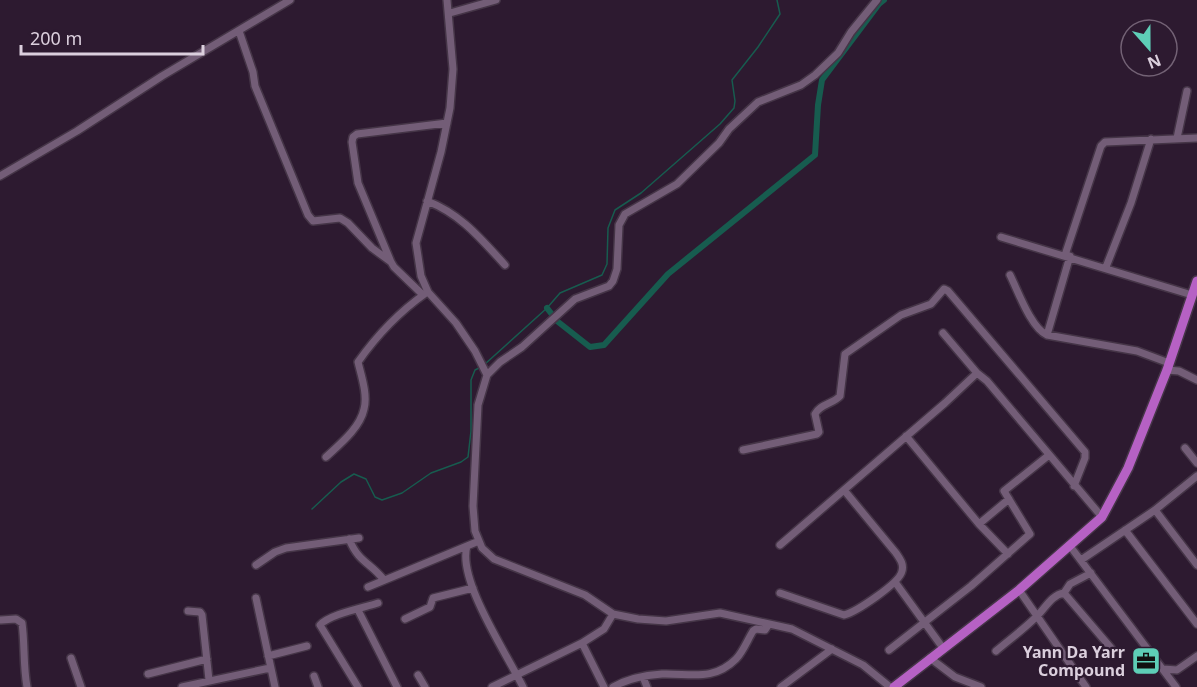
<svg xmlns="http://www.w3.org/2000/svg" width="1197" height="687" font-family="'Noto Sans',sans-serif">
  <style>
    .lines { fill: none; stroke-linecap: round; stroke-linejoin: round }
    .stream { stroke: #175c4f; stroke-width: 1.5 }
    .canal { stroke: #175c4f; stroke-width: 6 }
    .minor-casing { stroke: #453547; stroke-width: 10 }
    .highway-casing { stroke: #453547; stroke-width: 12 }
    .minor { stroke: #735d77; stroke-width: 7 }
    .highway { stroke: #b661c4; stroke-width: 9 }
    .labels { text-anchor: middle; stroke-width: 4.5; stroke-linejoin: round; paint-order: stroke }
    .poi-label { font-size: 16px; font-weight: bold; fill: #dbcfdd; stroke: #2d1a30; text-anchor: end }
  </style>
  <rect width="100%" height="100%" fill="#2d1a30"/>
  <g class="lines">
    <path class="stream" d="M 485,364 L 547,308 L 560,293 L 602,275 L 607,264 L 608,228 L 615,210 L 641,193 L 720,124 L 734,108 L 735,101 L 732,80 L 758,47 L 780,14 L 777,0
      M 312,509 L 341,482 L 354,474 L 366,479 L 375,497 L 382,500 L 402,493 L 431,473 L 461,462 L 468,457 L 471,431 L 471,380 L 475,370 L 481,367"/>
    <path class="canal" d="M 547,308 L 557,321 L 590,347 L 604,345 L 668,274 L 815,155 L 818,105 L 822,80 L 879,4 L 884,0"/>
    <g class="minor-casing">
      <path id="minor" d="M 447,0 L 453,69 L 450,108 L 441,152 L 416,243 L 421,276 L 428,292 L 456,323 L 475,351 L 487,375
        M 877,0 L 851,32 L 838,53 L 815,75 L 801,85 L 758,102 L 729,129 L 719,143 L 677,184 L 625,214 L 619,225 L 617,269 L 613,281 L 609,286 L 575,299 L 522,347 L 500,362 L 487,375 L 478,405 L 473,506 L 475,531 L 482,548 L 494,559 L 585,595 L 613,614 L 638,619 L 666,621 L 720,613 L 792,629 L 863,665 L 890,687
        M 450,13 L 496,0
        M 239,31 L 253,72 L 255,86 L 308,215 L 313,221 L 340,218 L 348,223 L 372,248 L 391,262
        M 1177,138 L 1187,91
        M 0,176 L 77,131 L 162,76 L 290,0
        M 427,201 C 461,214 481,239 505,265
        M 1001,237 L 1192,295
        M 1065,255 L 1101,146 L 1105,142 L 1197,138
        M 1106,267 L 1131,203 L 1151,139
        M 1010,275 C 1018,291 1031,328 1047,335 L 1137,351 L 1169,363
        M 423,295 L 394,267 L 391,262 L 358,183 L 352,142 L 353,137 L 357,134 L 447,123
        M 943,333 L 977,373 L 987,381 L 1102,517
        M 1047,335 L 1070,256
        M 1167,370 L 1179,371 L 1197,380
        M 906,436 L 979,524 L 1008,554
        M 1185,448 L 1197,463
        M 743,450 L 817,434 L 819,432 L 815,414 C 820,404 833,404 840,396 L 845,354 L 901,315 L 931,304 L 944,289 L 948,291 L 1085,452 L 1085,458 L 1074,486
        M 326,457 C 340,444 360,428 364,409 C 368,395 361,375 358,362 C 377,335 399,312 426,293
        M 1155,510 L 1197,565
        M 979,524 L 1009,499
        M 1125,530 L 1197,624
        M 349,539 C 359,563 370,562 384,580
        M 780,545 L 945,403 L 977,373
        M 467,546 C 457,580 507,654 523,687
        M 1070,546 L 1176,687
        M 1081,560 L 1155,510 L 1197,476
        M 256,565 L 275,552 L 286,548 L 359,538
        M 895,582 L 943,648
        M 368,587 L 479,541
        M 1019,590 L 1086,687
        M 780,593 L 844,615 C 856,612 900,583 902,571 C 904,564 900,559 896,553 L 844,490
        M 1064,593 L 1070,584 L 1091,573
        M 256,598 L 275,687
        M 358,610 L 397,687
        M 188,611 L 200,612 L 202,615 L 209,680
        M 405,619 L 430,607 L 433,598 L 473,588
        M 1,620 L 16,619 L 22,623 C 25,645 23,665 27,687
        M 582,643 L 604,687
        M 889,650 L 971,586 L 1030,534 L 1004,491 L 1049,455
        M 996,651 C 1009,640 1024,629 1036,617 C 1045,609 1051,595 1064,593 L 1111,648
        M 268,656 L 307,646
        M 71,658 L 81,687
        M 930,658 L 955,677 L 981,687
        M 1163,669 L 1177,670 L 1197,656
        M 148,674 L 207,659
        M 418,675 L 425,687
        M 314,676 L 318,687
        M 643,677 L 647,687
        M 182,687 L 270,668
        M 358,687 L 320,625 C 330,614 363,608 378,603
        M 492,687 L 582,643 L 604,629 L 613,614
        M 613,687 C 627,679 646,675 662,674 C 690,673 713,682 736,659 C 743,652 748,639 753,631 L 756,629 L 765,630 L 769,624
        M 781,687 L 832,649"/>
    </g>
    <g class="highway-casing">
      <path id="highway" d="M 894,687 L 1019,590 L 1102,517 L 1128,468 L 1167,370 L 1197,281"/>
    </g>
    <use href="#minor" class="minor"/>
    <use href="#highway" class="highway"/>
  </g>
  <defs>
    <g id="office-square" transform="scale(1.5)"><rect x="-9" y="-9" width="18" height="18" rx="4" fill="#5eceb7" stroke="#2d1a30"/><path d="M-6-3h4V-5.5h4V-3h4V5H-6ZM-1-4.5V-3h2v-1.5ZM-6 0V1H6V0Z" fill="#111"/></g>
  </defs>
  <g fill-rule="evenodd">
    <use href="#office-square" x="1146" y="661"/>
  </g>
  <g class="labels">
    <g class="poi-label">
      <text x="1125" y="658">Yann Da Yarr<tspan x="1125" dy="18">Compound</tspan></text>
    </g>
  </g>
  <g transform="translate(1149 48) rotate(159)"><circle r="28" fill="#2d1a30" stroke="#736275" stroke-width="1.5"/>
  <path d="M0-4.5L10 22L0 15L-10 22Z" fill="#5eceb7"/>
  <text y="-9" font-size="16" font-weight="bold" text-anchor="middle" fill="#dbcfdd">N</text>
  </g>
  <path d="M21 45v9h182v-9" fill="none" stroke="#dbcfdd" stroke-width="3"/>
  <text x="30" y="45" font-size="18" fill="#dbcfdd" stroke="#2d1a30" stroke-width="4.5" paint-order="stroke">200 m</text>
</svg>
